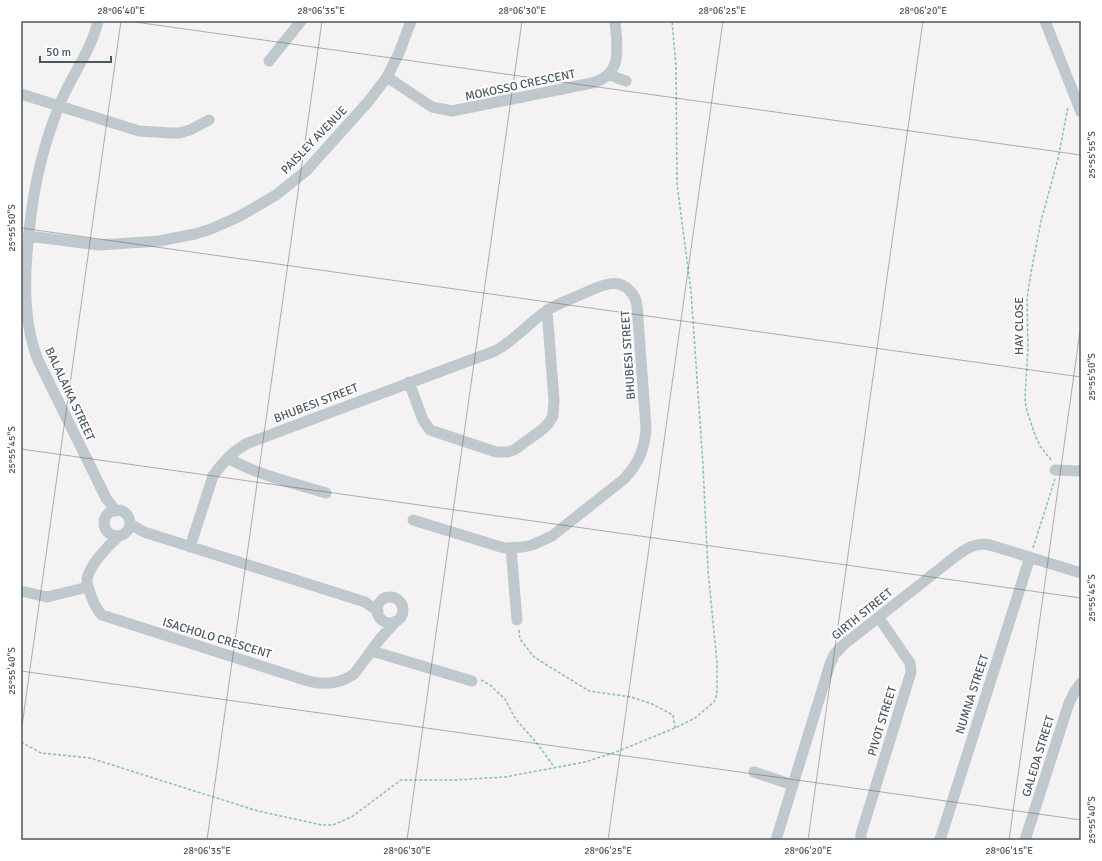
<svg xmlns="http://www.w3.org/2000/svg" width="1102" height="861" font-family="Signika,sans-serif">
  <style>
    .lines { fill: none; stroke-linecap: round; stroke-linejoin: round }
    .path { stroke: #81c798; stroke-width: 1.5; stroke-dasharray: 3 2; stroke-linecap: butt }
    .minor { stroke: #bfc8cd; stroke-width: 11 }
    .ticks { fill: none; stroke: #4b585e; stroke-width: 1; stroke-opacity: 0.45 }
    .labels { text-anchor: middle; stroke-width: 3.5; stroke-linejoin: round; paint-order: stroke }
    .street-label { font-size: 12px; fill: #4b585e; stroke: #fff }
    .neatline { fill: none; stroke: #4b585e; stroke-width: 1.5 }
    .ticks-label { font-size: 10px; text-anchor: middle; fill: #4b585e }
  </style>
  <rect width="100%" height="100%" fill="#f4f2f2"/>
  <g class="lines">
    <path class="path" d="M 1051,460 L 1040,446 L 1035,435 L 1026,408 L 1025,398 L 1028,347 L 1027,299 L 1030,278 L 1041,221 L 1058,159 L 1068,107
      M 1033,548 L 1055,479
      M 519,630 L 520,639 L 534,657 L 589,691 L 631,697 L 652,704 L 673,715 L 675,728
      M 481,680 L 490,685 L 505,699 L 515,718 L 539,746 L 555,768
      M 21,742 L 41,753 L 90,758 L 258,811 L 322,825 L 333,825 L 353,816 L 401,780 L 456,780 L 505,777 L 585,762 L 616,752 L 675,728 L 695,718 L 714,702 L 717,694 L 717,663 L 708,570 L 703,466 L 691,291 L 677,184 L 676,66 L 672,21"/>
    <path class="minor" d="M 98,21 C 91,52 70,77 59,106 C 39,156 31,201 27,254 C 24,289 25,327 38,360 L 106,498 L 116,511
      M 1045,21 L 1081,112
      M 269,61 L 301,21
      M 610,74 L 617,78 L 626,81
      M 387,77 L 432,107 L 452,111 L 592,83 C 624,75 617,46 615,21
      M 21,94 L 139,131 L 169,133 L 179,133 L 190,130 L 209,120
      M 28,236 L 99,245 L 159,241 L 195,234 L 211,229 L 240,216 L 276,195 L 306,171 L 368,102 L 387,77 L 399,53 L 411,21
      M 409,382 L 423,420 L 430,430 L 496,452 L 507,452 L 514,450 L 543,429 L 548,424 L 553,416 L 554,400 L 547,310
      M 228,458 C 257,475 294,483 326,493
      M 1055,470 L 1081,471
      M104 523a13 13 0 1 1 26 0a13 13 0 1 1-26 0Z
      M 130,524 L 144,532 L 365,602 L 378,611
      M 119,536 C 109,545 87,567 87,581 C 87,586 90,591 91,596 C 94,603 96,609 102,615 L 308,681 C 323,685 340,684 354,674 L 380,639 L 396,621
      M 190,547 L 213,476 C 222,463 234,450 248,443 L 495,351 C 514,341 529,323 546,311 C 557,304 568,300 580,295 C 595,289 616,275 630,291 C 634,295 636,299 637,305 L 646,428 C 645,449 638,464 624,479 L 552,536 L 532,545 L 523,547 L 504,548 L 413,520
      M 511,548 L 517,620
      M 21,591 L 47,597 L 88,587
      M377 610a13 13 0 1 1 26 0a13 13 0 1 1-26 0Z
      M 372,651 L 472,681
      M 754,772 L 793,785
      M 776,840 L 830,664 L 834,655 L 842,646 L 956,556 C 967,548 976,542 990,545 L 1081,573
      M 861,840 L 861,834 L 911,672 L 910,663 L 879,618
      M 940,840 L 1030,557
      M 1025,840 L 1069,703 L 1075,691 L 1081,683"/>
  </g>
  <path class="ticks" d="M 128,21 L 1081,155M 21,228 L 1081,377M 21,449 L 1081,598M 21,671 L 1081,820M 21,733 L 121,21M 207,840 L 322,21M 407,840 L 522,21M 608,840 L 723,21M 808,840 L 923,21M 1009,840 L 1081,324"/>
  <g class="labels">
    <g class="street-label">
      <text transform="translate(520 85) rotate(-12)" y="4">MOKOSSO CRESCENT</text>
      <text transform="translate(314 140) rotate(-46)" y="4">PAISLEY AVENUE</text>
      <text transform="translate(1019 326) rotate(-90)" y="4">HAY CLOSE</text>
      <text transform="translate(628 355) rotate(-94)" y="4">BHUBESI STREET</text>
      <text transform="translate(70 394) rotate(65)" y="4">BALALAIKA STREET</text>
      <text transform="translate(316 403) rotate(-21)" y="4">BHUBESI STREET</text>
      <text transform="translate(862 614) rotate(-39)" y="4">GIRTH STREET</text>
      <text transform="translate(217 638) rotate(17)" y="4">ISACHOLO CRESCENT</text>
      <text transform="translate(972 694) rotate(-72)" y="4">NUMNA STREET</text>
      <text transform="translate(882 721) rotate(-73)" y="4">PIVOT STREET</text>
      <text transform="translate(1038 756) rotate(-73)" y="4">GALEDA STREET</text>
    </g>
  </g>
  <rect width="1102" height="861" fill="none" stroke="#ffffff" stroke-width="44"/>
  <path d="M40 56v6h71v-6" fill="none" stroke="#4b585e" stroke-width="2"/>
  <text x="46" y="56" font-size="12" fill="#4b585e" stroke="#ffffff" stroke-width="3" paint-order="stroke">50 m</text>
  <rect x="22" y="22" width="1058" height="817" class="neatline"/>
  <g class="ticks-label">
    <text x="121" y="14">28°06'40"E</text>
    <text x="321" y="14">28°06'35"E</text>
    <text x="522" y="14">28°06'30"E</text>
    <text x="722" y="14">28°06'25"E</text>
    <text x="923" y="14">28°06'20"E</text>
    <text transform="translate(1091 155) rotate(-90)" y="4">25°55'55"S</text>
    <text transform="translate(11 228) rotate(-90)" y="4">25°55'50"S</text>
    <text transform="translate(1091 377) rotate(-90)" y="4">25°55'50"S</text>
    <text transform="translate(11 450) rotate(-90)" y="4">25°55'45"S</text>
    <text transform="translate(1091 598) rotate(-90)" y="4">25°55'45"S</text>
    <text transform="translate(11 671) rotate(-90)" y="4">25°55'40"S</text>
    <text transform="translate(1091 820) rotate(-90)" y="4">25°55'40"S</text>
    <text x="207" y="854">28°06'35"E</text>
    <text x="407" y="854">28°06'30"E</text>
    <text x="608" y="854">28°06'25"E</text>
    <text x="808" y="854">28°06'20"E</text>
    <text x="1009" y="854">28°06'15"E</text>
  </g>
</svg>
